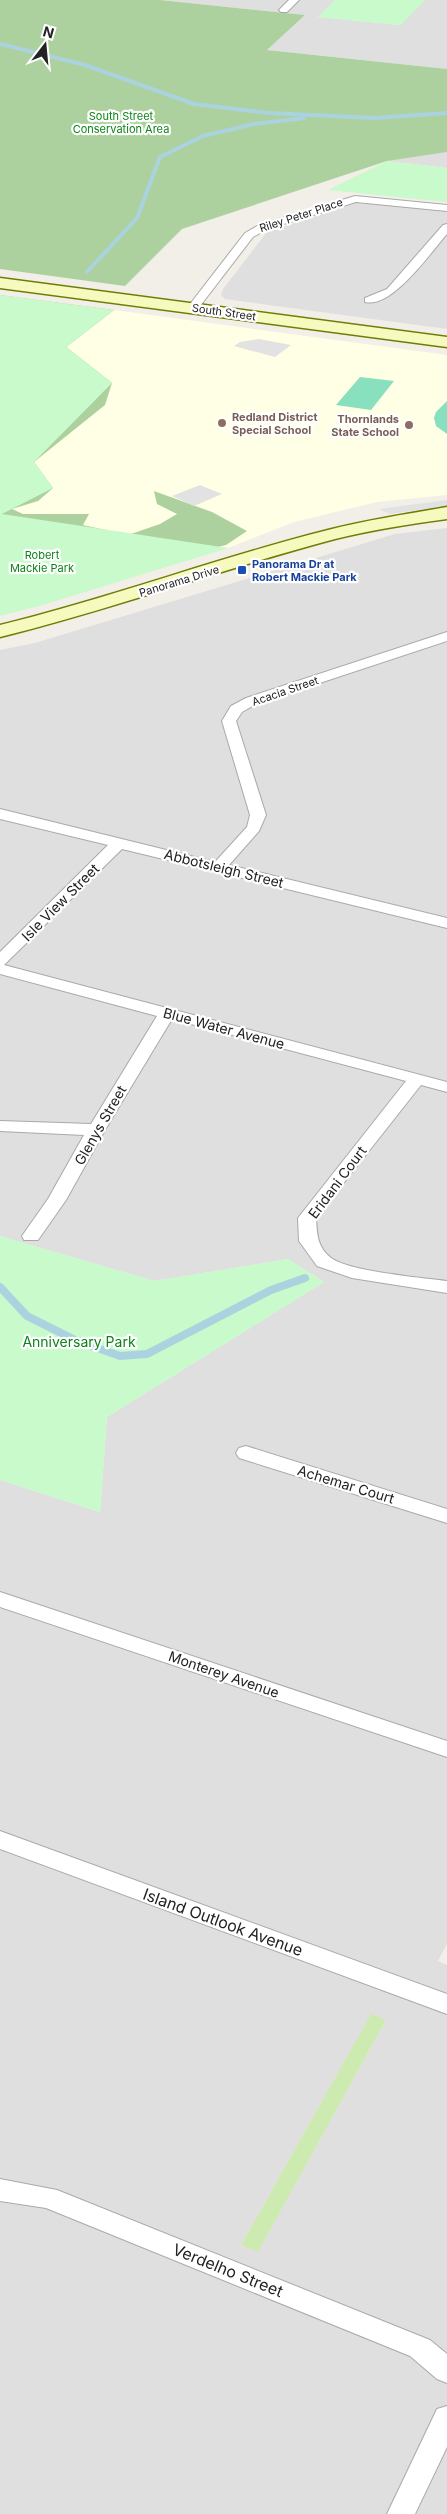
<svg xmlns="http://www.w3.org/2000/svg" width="447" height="2514" font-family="Inter,sans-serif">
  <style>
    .residential { fill: #e0dfdf; fill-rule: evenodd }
    .education { fill: #ffffe5 }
    .grass { fill: #cdebb0 }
    .forest { fill: #add19e }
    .park { fill: #c8facc }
    .pitch { fill: #88e0be }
    .parking { fill: #e2e2e2 }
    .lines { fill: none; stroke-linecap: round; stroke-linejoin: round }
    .stream-far1 { stroke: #aad3df; stroke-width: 4 }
    .stream { stroke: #aad3df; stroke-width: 8 }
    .street-casing { stroke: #a9a9a9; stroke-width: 2 }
    .secondary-casing { stroke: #707d05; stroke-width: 3 }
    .street { fill: #fff; fill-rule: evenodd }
    .secondary { fill: #f7fabf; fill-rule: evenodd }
    .education-dot { fill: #8d6e63; stroke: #fff; stroke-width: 2 }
    .transit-dot { fill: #1a4fb4; stroke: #fff; stroke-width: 2 }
    .labels { text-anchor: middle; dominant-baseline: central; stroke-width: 4.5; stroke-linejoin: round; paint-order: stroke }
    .far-park-label { font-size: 11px; fill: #0c8416; stroke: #fff }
    .far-street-label { font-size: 11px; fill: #222; stroke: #fff }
    .far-education-label { font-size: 11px; font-weight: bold; fill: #785e54; stroke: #fff; text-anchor: start }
    .far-transit-label { font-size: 11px; font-weight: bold; fill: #164399; stroke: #fff; text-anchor: start }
    .street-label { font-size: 14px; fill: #222; stroke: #fff }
    .park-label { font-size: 14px; fill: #0c8416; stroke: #fff }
    .near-street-label { font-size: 16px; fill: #222; stroke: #fff }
  </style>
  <rect width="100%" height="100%" fill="#f2efe9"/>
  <g class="residential">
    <polygon points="160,0 335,0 318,17 400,25 425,0 447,0 447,69 267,50 305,15"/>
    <polygon points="447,152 447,168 387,161 400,158"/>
    <polygon points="356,203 447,210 447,329 225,299 221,295 223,289 267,232"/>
    <path d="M447,528v1416l-9,17 9,4v549h-447v-1034l100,32 7,-95 217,-135 -36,-23 -134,22 -154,-45v-586l35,-7 360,-109zM371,2015l15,5 -128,231 -17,-6z"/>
  </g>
  <polygon class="education" points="114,310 447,355 447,495 377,502 294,522 228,548 1,514 34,462 112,383 66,347"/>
  <polygon class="grass" points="371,2014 386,2020 258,2252 241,2245"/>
  <g class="forest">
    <polygon points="0,0 160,0 305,15 267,50 447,69 447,152 387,161 182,229 125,286 0,269"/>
    <polygon points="0,295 114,310 66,347 112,383 105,405 34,462 53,488 38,501 12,509 23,514 89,514 83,525 128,535 160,524 177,514 157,504 154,491 212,512 247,531 226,545 107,574 0,537"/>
  </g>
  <g class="park">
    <polygon points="335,0 425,0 401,25 318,17"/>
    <polygon points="387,161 447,168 447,202 328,190"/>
    <polygon points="0,295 114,310 66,347 112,383 34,462 53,488 2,514 228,548 43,605 0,616"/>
    <polygon points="0,1236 154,1281 288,1259 324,1282 107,1417 100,1512 0,1480"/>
  </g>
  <g class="pitch">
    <polygon points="360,377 394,381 371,410 336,405"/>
    <polygon points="447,401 447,434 436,426 434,418 436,412"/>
  </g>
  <g class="parking">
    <polygon points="259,339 291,345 275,357 234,346 240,342"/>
    <polygon points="200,485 222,494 194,506 172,496"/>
    <polygon points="447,500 447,506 390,514 379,509"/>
  </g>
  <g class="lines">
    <g class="stream-far1">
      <polyline points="0,44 85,65 194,104 269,113 375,118 447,113"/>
      <polyline points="87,272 137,218 160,157 203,136 254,124 304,118"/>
    </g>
    <polyline class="stream" points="0,1287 27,1316 75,1340 120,1356 147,1354 271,1290 305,1278"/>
    <defs>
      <g id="street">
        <polygon points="289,0 299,0 287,12 281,12 279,10"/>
        <polygon points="355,196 447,205 447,211 356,202 267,229 253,237 197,310 193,311 187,308 245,233 259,225"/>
        <path d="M447,224v10c-16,18 -55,75 -82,68v-4l22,-9 56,-64z"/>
        <path d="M447,632v9l-191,63 -14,8 -6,9 30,94 -7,16 -30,34 218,53v10l-325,-79 -118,116 443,117v10l-26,-7 -105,133c1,16 1,28 14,39 15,14 93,21 117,24v12l-95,-15 -35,-12 -18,-25 -1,-23 108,-137 -234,-62 -67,111 -39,70 -28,40h-14l-2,-4 26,-37 36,-64 -84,-4v-10l91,3 66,-108 -157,-42v-22l108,-107 -108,-26v-10l215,53 32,-35 3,-12 -28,-94 9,-15 15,-8z"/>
        <polygon points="246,1446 447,1509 447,1523 239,1458 236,1453 239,1448"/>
        <polygon points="0,1592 447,1741 447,1757 0,1607"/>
        <polygon points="0,1831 447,1994 447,2014 0,1849"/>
        <polygon points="0,2179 57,2190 430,2340 447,2354 447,2383 437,2379 410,2356 46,2208 0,2201"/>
        <polygon points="447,2406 447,2447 415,2514 387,2514 437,2409"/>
      </g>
      <g id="secondary">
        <polygon points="0,278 447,337 447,347 0,288"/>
        <path d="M447,507v12c-38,5 -75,11 -112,20 -113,30 -222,70 -335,98v-12c111,-27 217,-67 328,-95 39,-10 79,-16 119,-23z"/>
      </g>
    </defs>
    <use href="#street" class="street-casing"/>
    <use href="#secondary" class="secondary-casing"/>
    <use href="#street" class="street"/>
    <use href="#secondary" class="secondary"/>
  </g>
  <g class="education-dot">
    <circle cx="222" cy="423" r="5"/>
    <circle cx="409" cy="425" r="5"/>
  </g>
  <rect class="transit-dot" x="237" y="565" width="10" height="10" rx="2.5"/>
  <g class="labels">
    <g class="far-park-label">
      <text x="121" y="116">South Street<tspan x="121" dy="13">Conservation Area</tspan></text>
      <text x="42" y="555">Robert<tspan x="42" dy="13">Mackie Park</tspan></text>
    </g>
    <g class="far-street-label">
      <text transform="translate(301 215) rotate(-18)">Riley Peter Place</text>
      <text transform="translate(224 312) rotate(8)">South Street</text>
      <text transform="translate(179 581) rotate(-17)">Panorama Drive</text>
      <text transform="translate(285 691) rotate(-19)">Acacia Street</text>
    </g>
    <g class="far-education-label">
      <text x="232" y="417">Redland District<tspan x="232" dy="13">Special School</tspan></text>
      <text x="399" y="419" text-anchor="end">Thornlands<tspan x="399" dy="13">State School</tspan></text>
    </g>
    <g class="far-transit-label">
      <text x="252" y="564">Panorama Dr at<tspan x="252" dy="13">Robert Mackie Park</tspan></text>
    </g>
    <g class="street-label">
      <text transform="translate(224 868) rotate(14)">Abbotsleigh Street</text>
      <text transform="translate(60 902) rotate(-45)">Isle View Street</text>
      <text transform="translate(224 1028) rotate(15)">Blue Water Avenue</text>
      <text transform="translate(100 1125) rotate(-60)">Glenys Street</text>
      <text transform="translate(337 1182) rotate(-53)">Eridani Court</text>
      <text transform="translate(346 1484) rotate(17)">Achemar Court</text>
      <text transform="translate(224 1674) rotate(19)">Monterey Avenue</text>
    </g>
    <g class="park-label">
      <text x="79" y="1341">Anniversary Park</text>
    </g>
    <g class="near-street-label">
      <text transform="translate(223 1922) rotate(20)">Island Outlook Avenue</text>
      <text transform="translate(228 2270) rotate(22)">Verdelho Street</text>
    </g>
  </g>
  <g transform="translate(45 45) rotate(16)" stroke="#ffffff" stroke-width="4" paint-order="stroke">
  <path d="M0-4L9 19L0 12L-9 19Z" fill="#222222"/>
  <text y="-8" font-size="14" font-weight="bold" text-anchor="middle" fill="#222222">N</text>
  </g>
</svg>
